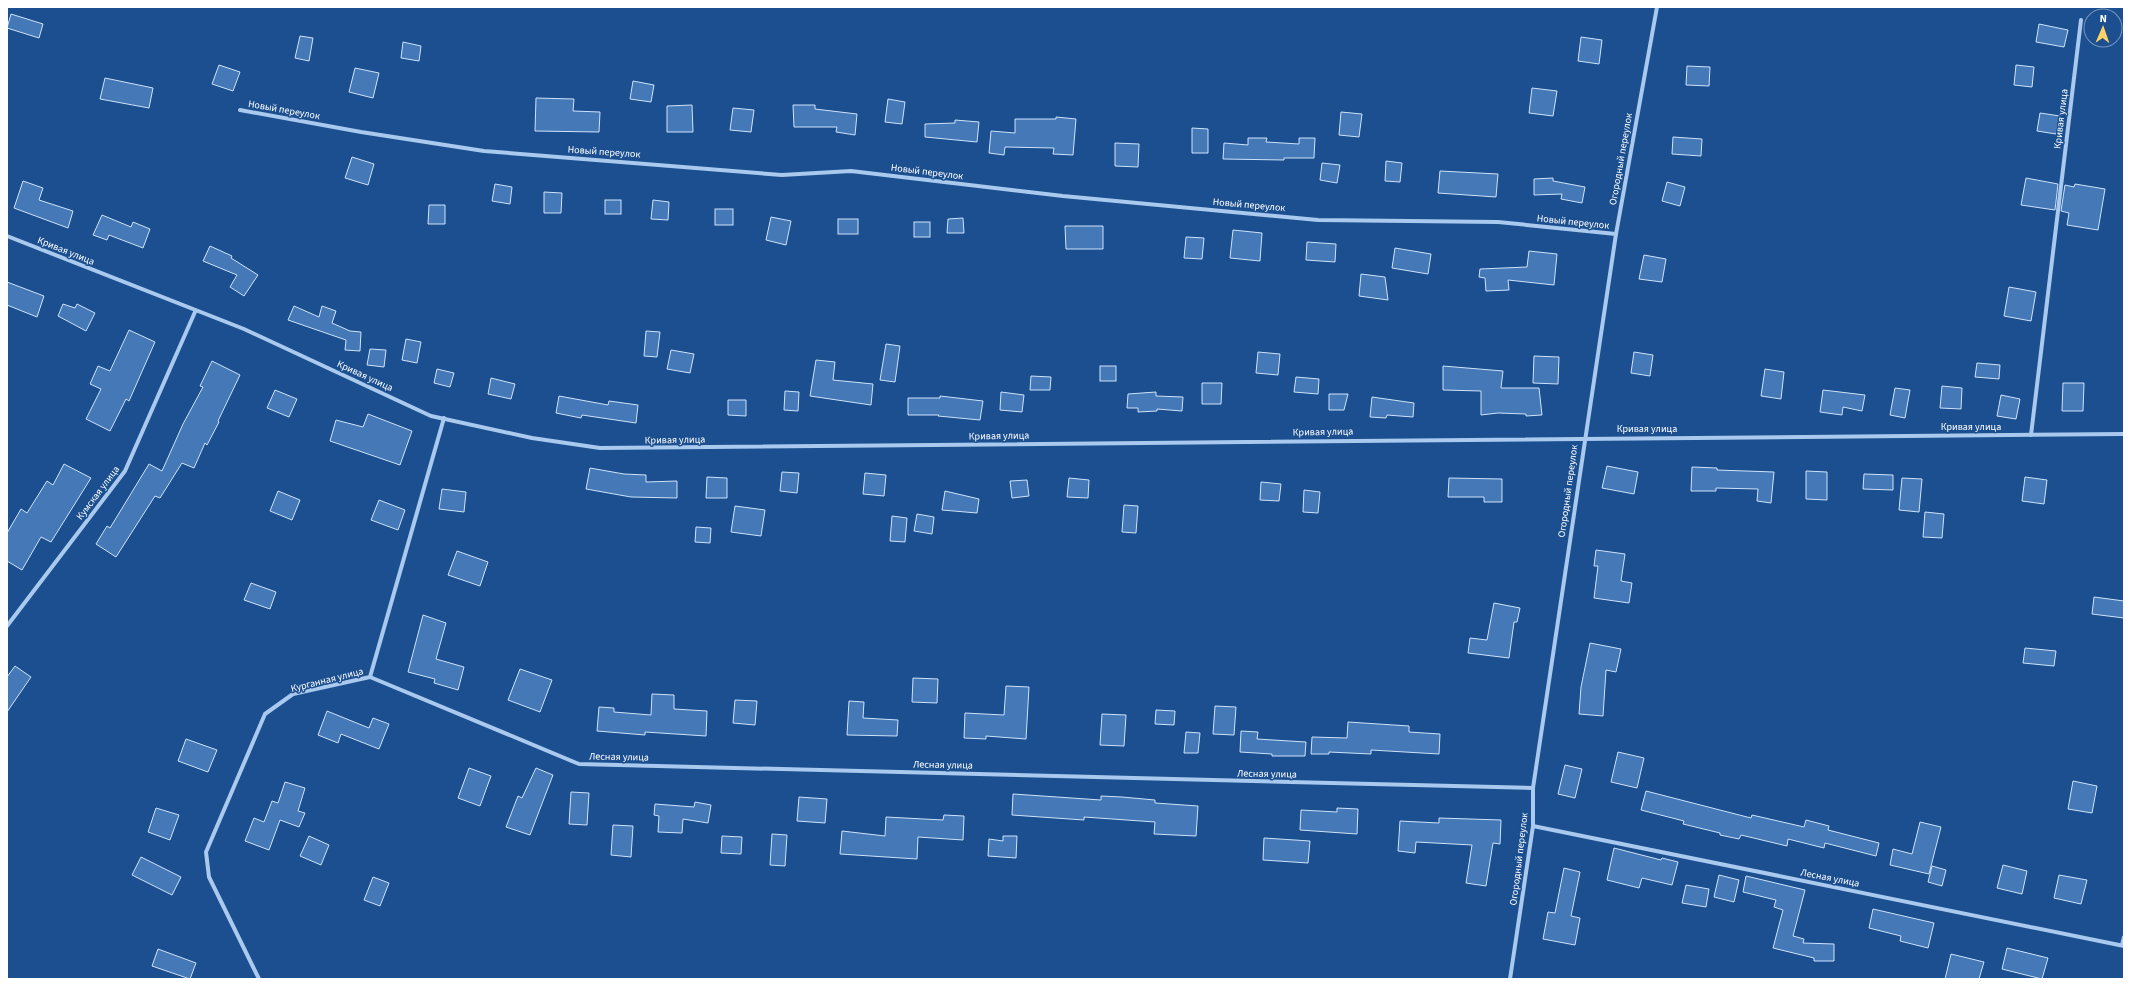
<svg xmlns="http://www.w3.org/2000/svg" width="2131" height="986" font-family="'Source Sans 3',sans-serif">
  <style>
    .building { fill: #4478b7; stroke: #cfe3fa }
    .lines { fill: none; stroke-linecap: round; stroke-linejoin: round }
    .minor { stroke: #a9c9ee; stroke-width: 4 }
    .labels { text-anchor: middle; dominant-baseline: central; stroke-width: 3; stroke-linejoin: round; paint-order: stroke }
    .street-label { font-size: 10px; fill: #fff; stroke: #1b4f8f }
  </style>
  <rect width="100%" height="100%" fill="#1b4f8f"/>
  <g class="building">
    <polygon points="11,14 43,24 39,38 7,28"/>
    <polygon points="2039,24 2068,30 2064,47 2036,42"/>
    <polygon points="300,36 313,38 309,61 295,58"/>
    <polygon points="1581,37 1602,40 1599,64 1578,61"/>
    <polygon points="403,42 421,46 419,61 401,58"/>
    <polygon points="219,65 240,72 233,91 212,84"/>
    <polygon points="2016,65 2034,67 2032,87 2014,85"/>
    <polygon points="1687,66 1710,67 1709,86 1686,85"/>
    <polygon points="355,68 379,73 373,98 349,92"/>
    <polygon points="105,78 153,88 149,108 100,99"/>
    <polygon points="633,81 654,85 651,102 630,99"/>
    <polygon points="1532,88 1557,91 1553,116 1529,113"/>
    <polygon points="536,98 574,99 573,111 600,112 599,132 535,131"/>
    <polygon points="888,99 905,102 902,124 885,122"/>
    <polygon points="692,105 693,132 667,132 667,106"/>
    <polygon points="793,105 815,105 815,109 857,114 855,135 836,132 837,127 794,127"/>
    <polygon points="733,108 754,110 751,132 730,130"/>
    <polygon points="1341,112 1362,114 1359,137 1339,135"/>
    <polygon points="2040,113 2060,116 2056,134 2037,131"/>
    <polygon points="1056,117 1076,119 1073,155 1053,154 1054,148 1005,147 1004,155 989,153 991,131 1015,133 1015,119 1056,119"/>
    <polygon points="955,120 979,122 977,142 925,137 925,124 955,123"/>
    <polygon points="1192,128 1208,129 1208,153 1192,153"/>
    <polygon points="1673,137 1702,139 1701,156 1672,154"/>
    <polygon points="1248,138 1267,138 1266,142 1299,144 1299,138 1315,138 1314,158 1284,158 1284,160 1223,159 1224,143 1248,145"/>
    <polygon points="1115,143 1139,144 1138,167 1115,166"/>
    <polygon points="352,157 374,164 368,185 345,178"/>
    <polygon points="1386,161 1402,163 1400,182 1385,181"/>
    <polygon points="1322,163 1340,165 1337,183 1320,180"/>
    <polygon points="1440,171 1498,174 1496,197 1438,193"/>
    <polygon points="1553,178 1553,181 1585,187 1582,203 1561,199 1562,194 1534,195 1534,179"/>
    <polygon points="2026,178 2058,184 2055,210 2021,205"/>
    <polygon points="23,181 43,188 39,200 73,211 68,228 14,208"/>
    <polygon points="1667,182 1685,187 1680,206 1662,201"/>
    <polygon points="495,184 512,187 510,204 492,201"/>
    <polygon points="2075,184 2105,189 2098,230 2067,225 2069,213 2061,211 2065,185 2074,187"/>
    <polygon points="544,192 562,193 561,213 544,213"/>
    <rect x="605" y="200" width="16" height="14"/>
    <polygon points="653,200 669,202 668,220 651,219"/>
    <polygon points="429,205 445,205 445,224 428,224"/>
    <rect x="715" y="209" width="18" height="16"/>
    <polygon points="102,215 131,227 133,222 150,229 143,248 109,235 107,240 93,235"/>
    <polygon points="771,217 791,221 786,245 766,240"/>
    <polygon points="963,218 964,233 947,233 948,219"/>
    <rect x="838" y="219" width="20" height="15"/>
    <rect x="914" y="222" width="16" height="15"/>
    <polygon points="1065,226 1103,226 1103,249 1066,249"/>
    <polygon points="1233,230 1262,233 1260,261 1230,258"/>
    <polygon points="1186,237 1204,238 1202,259 1184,258"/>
    <polygon points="1307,242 1336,244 1335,262 1306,260"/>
    <polygon points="210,246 232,256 231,258 258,275 244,296 230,287 237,275 203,261"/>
    <polygon points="1395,248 1431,254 1428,274 1392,268"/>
    <polygon points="1529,251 1557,254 1554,285 1508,280 1509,290 1486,291 1485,278 1479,277 1480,269 1527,267"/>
    <polygon points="1644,255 1666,259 1662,282 1639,279"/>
    <polygon points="1361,274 1385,277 1388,300 1359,296"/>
    <polygon points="7,282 44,296 37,317 7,305"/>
    <polygon points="2009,287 2036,292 2031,321 2004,316"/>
    <polygon points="63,304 75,308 77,304 95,313 86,331 58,316"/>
    <polygon points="294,306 319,317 322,306 336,311 332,323 350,331 361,332 360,351 345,350 346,340 288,320"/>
    <polygon points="129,330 155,342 129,401 126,399 110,431 86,419 101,389 90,384 98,366 110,371"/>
    <polygon points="646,331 660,332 657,357 644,356"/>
    <polygon points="406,339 421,342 417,363 402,360"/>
    <polygon points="886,344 900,346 895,382 880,380"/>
    <polygon points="370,349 386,350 384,367 367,365"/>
    <polygon points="671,350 694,354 690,373 667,369"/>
    <polygon points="1258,352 1280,354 1278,375 1256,373"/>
    <polygon points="1634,352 1653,355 1650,376 1631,373"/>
    <polygon points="1534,356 1559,357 1558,384 1533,383"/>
    <polygon points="816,360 835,362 833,380 873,384 871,405 810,396"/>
    <polygon points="212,361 240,375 218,421 219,422 207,445 205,443 194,468 182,463 160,498 155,496 116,557 96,544 107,526 110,528 149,464 162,471 183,424 203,387 200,386"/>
    <polygon points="1977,363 2000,365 1999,379 1975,377"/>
    <rect x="1100" y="366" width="16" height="15"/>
    <polygon points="1443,366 1503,371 1501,388 1539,388 1542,415 1526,416 1526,414 1498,413 1481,415 1481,391 1443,390"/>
    <polygon points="437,369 454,373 450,387 434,383"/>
    <polygon points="1765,369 1784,372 1781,399 1761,396"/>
    <polygon points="1031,376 1051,377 1050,390 1030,390"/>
    <polygon points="1296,377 1319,379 1318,394 1294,392"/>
    <polygon points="491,378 515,384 511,399 488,394"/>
    <polygon points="1202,383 1222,383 1221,404 1202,404"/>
    <polygon points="2063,383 2084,383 2083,411 2062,411"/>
    <polygon points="1942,386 1962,388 1961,409 1940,408"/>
    <polygon points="1895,388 1910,390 1905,418 1890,415"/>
    <polygon points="275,390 297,399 289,417 267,408"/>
    <polygon points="1823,390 1865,395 1862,411 1843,407 1842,415 1820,412"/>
    <polygon points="785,391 799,392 798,411 784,410"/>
    <polygon points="1001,392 1024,395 1022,412 1000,410"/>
    <polygon points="1156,392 1156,396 1183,397 1182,411 1157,409 1157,411 1138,412 1138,408 1127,408 1128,394"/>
    <polygon points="1329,394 1348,394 1344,410 1329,410"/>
    <polygon points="2001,395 2020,399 2016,419 1997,416"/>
    <polygon points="559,396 608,405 609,401 638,405 636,423 582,415 581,418 556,413"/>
    <polygon points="940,396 983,401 980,420 938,416 939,415 908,415 908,398 940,398"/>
    <polygon points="1372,397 1414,403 1413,417 1387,415 1386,418 1370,417"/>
    <polygon points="728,400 746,400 746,416 728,415"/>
    <polygon points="368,414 412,431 400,465 330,441 336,420 363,427"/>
    <polygon points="64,464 91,478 51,542 41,537 22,570 7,561 7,533 21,509 27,513 47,481 53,485"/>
    <polygon points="1607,466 1638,472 1634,494 1602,488"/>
    <polygon points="1692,467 1717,468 1717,470 1774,472 1771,503 1757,501 1758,489 1716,488 1716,491 1691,491"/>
    <polygon points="590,468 624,474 646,475 646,482 677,481 677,498 631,497 586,489"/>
    <polygon points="1806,471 1827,472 1827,500 1806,499"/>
    <polygon points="782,472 799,473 797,493 780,491"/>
    <polygon points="865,473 886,475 884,496 863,494"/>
    <polygon points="1864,474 1893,475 1893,490 1863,489"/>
    <polygon points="707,477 727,478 727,498 706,498"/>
    <polygon points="2025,477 2047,480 2044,504 2022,501"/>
    <polygon points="1069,478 1089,480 1088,498 1067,497"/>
    <polygon points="1449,478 1502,479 1502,502 1484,502 1484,497 1448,497"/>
    <polygon points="1902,478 1922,479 1919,512 1899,510"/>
    <polygon points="1027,480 1029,496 1012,498 1010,481"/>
    <polygon points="1261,482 1281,484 1279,501 1260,500"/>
    <polygon points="442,489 466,492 464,512 439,509"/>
    <polygon points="1304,490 1320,492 1318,513 1303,512"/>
    <polygon points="278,491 300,500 292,520 270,511"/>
    <polygon points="945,491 979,499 977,513 942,510"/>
    <polygon points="379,500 405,510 398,530 371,520"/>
    <polygon points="1124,505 1138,506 1136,533 1122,532"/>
    <polygon points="735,506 765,510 761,536 731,532"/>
    <polygon points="1925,512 1944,514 1942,538 1923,537"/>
    <polygon points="917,514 934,517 932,534 914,531"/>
    <polygon points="892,516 907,518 905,542 890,541"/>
    <polygon points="696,527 711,528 710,543 695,542"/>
    <polygon points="1596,550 1625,554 1621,581 1632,583 1629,603 1594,598 1598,566 1594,566"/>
    <polygon points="457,551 488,562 480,586 448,575"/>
    <polygon points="251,583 276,592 270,609 244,600"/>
    <polygon points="2094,597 2124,601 2124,618 2092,614"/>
    <polygon points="1494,603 1520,608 1517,622 1514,622 1509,658 1468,653 1470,638 1487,640"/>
    <polygon points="423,615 446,623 436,659 464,667 458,690 434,683 435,679 408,672"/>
    <polygon points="1590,643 1621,649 1616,672 1606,670 1603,716 1579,714 1581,687"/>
    <polygon points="2025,648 2056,651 2054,666 2023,663"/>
    <polygon points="15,666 31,677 7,712 7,677"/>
    <polygon points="520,669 552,680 540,712 508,700"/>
    <polygon points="913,678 938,679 937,703 912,702"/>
    <polygon points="1006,686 1029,687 1026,739 986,736 986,739 964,738 965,713 1004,715"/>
    <polygon points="652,694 674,695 674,709 707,711 706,736 645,732 645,735 597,731 599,707 614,708 614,712 651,715"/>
    <polygon points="735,700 757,701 755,725 733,723"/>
    <polygon points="849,701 864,702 863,718 898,720 897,736 847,735"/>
    <polygon points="1215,706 1236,707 1234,735 1213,734"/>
    <polygon points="1156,710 1175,711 1174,725 1155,724"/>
    <polygon points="327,711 369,728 373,718 389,724 379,749 341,734 338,743 318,735"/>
    <polygon points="1102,714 1126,715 1124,746 1100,745"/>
    <polygon points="1348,722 1409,726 1409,732 1440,734 1439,754 1371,750 1371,754 1329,752 1329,754 1311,754 1312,737 1347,738"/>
    <polygon points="1241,731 1258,732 1257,739 1306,742 1305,756 1272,756 1272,754 1240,752"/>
    <polygon points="1186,732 1200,733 1198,753 1184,753"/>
    <polygon points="186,739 217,750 208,772 178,761"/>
    <polygon points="1618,752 1644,758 1637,788 1611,782"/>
    <polygon points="1565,765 1582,769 1575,798 1558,794"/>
    <polygon points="469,768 491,776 480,806 458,798"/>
    <polygon points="536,768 553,775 530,835 506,827 518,796 522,798"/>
    <polygon points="2073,781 2097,786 2092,813 2068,809"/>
    <polygon points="285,782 305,788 298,811 305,813 299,827 280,820 269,850 245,841 254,818 264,822 272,801 278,803"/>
    <polygon points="1646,791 1751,818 1752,815 1804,827 1806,820 1829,826 1828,830 1879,843 1876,856 1825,843 1824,848 1788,839 1787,846 1741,835 1739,839 1720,835 1720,833 1683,824 1684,821 1641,810"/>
    <polygon points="571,792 589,793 587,825 569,824"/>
    <polygon points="1013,794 1101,800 1101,796 1122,797 1155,800 1155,803 1198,806 1196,836 1154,834 1155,822 1084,817 1084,820 1012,815"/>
    <polygon points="799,797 827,799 825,823 797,821"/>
    <polygon points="695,802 711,805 708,823 683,819 682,833 658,832 659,816 654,815 655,804 694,807"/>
    <polygon points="156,808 179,815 170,840 148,832"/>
    <polygon points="1337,808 1358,809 1357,834 1300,830 1301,810 1337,812"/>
    <polygon points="944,815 964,816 963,840 918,837 917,859 840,854 842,831 885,836 886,817 943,820"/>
    <polygon points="1439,818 1501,820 1500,844 1493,843 1486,886 1466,883 1472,845 1416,842 1415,853 1398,851 1400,821 1439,823"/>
    <polygon points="1920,822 1941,827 1929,874 1890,865 1893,849 1912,854"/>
    <polygon points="613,825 633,826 631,857 611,855"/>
    <polygon points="772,834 787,835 785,866 770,865"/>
    <polygon points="309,836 329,845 321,865 300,856"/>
    <polygon points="722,836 742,837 741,854 721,853"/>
    <polygon points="1003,836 1017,836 1016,858 988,856 989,839 1003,841"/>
    <polygon points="1264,838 1310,841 1308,863 1263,860"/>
    <polygon points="1614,848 1661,860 1662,858 1678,862 1672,885 1642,878 1639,888 1607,880"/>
    <polygon points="141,857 181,877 172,895 132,875"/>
    <polygon points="2003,865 2027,871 2022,894 1997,888"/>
    <polygon points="1932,866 1946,870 1942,886 1928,882"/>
    <polygon points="1564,868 1580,872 1571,916 1580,918 1575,945 1543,939 1548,912 1555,913"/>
    <polygon points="1719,875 1739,880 1734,902 1714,897"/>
    <polygon points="2059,875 2087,880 2081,904 2054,898"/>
    <polygon points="1746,876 1805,890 1793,936 1804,939 1803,943 1834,944 1834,961 1814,961 1814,958 1773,948 1783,910 1774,907 1776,900 1743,892"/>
    <polygon points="373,877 389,883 380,906 364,900"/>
    <polygon points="1686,885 1709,889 1706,907 1682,903"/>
    <polygon points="1873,909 1934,923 1928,948 1900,941 1901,936 1869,928"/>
    <polygon points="2007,948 2048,958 2042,979 2002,969"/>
    <polygon points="158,949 196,963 190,979 152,966"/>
    <polygon points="1951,954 1984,962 1979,979 1945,979"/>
  </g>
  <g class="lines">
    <g class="minor">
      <polyline points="240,110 361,132 484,151 782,175 851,171 1063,196 1318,220 1498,222 1616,234"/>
      <polyline points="7,236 244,329 431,416 532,438 600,448 2124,434"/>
      <polyline points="2031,435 2081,20"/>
      <polyline points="7,626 125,471 195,312"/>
      <polyline points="370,677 579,764 1533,788"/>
      <polyline points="1533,826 2124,946"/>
      <polyline points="2122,945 2124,937"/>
      <polyline points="259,979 209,877 206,852 265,714 293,694 370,677 444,418"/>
      <polyline points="1510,979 1533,826 1533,788 1616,234 1657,7"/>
    </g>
  </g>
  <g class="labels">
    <g class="street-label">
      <text transform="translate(284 110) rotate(10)">Новый переулок</text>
      <text transform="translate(2061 119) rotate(-83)">Кривая улица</text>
      <text transform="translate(604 152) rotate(4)">Новый переулок</text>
      <text transform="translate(1621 159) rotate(-80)">Огородный переулок</text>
      <text transform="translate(927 172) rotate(7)">Новый переулок</text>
      <text transform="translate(1249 205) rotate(5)">Новый переулок</text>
      <text transform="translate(1573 222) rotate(6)">Новый переулок</text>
      <text transform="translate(66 251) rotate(22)">Кривая улица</text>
      <text transform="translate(365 376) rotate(25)">Кривая улица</text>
      <text x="1971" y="427">Кривая улица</text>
      <text x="1647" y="429">Кривая улица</text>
      <text transform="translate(1323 432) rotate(-1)">Кривая улица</text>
      <text transform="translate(999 436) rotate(-1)">Кривая улица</text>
      <text transform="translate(675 440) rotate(-1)">Кривая улица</text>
      <text transform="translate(1568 491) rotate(-82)">Огородный переулок</text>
      <text transform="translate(98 493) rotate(-53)">Кумская улица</text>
      <text transform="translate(327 680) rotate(-14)">Курганная улица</text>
      <text transform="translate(619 757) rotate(1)">Лесная улица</text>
      <text transform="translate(943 765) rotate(1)">Лесная улица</text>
      <text transform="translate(1267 774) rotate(1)">Лесная улица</text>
      <text transform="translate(1519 859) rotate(-83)">Огородный переулок</text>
      <text transform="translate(1830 878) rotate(11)">Лесная улица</text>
    </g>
  </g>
  <rect width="2131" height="986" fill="none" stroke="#ffffff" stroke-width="16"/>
  <g transform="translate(2103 28) rotate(2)"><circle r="19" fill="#1b4f8f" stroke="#7695bc"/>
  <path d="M0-3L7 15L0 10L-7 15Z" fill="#ffd166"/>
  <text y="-6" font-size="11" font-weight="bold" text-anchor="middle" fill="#ffffff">N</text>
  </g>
</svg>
